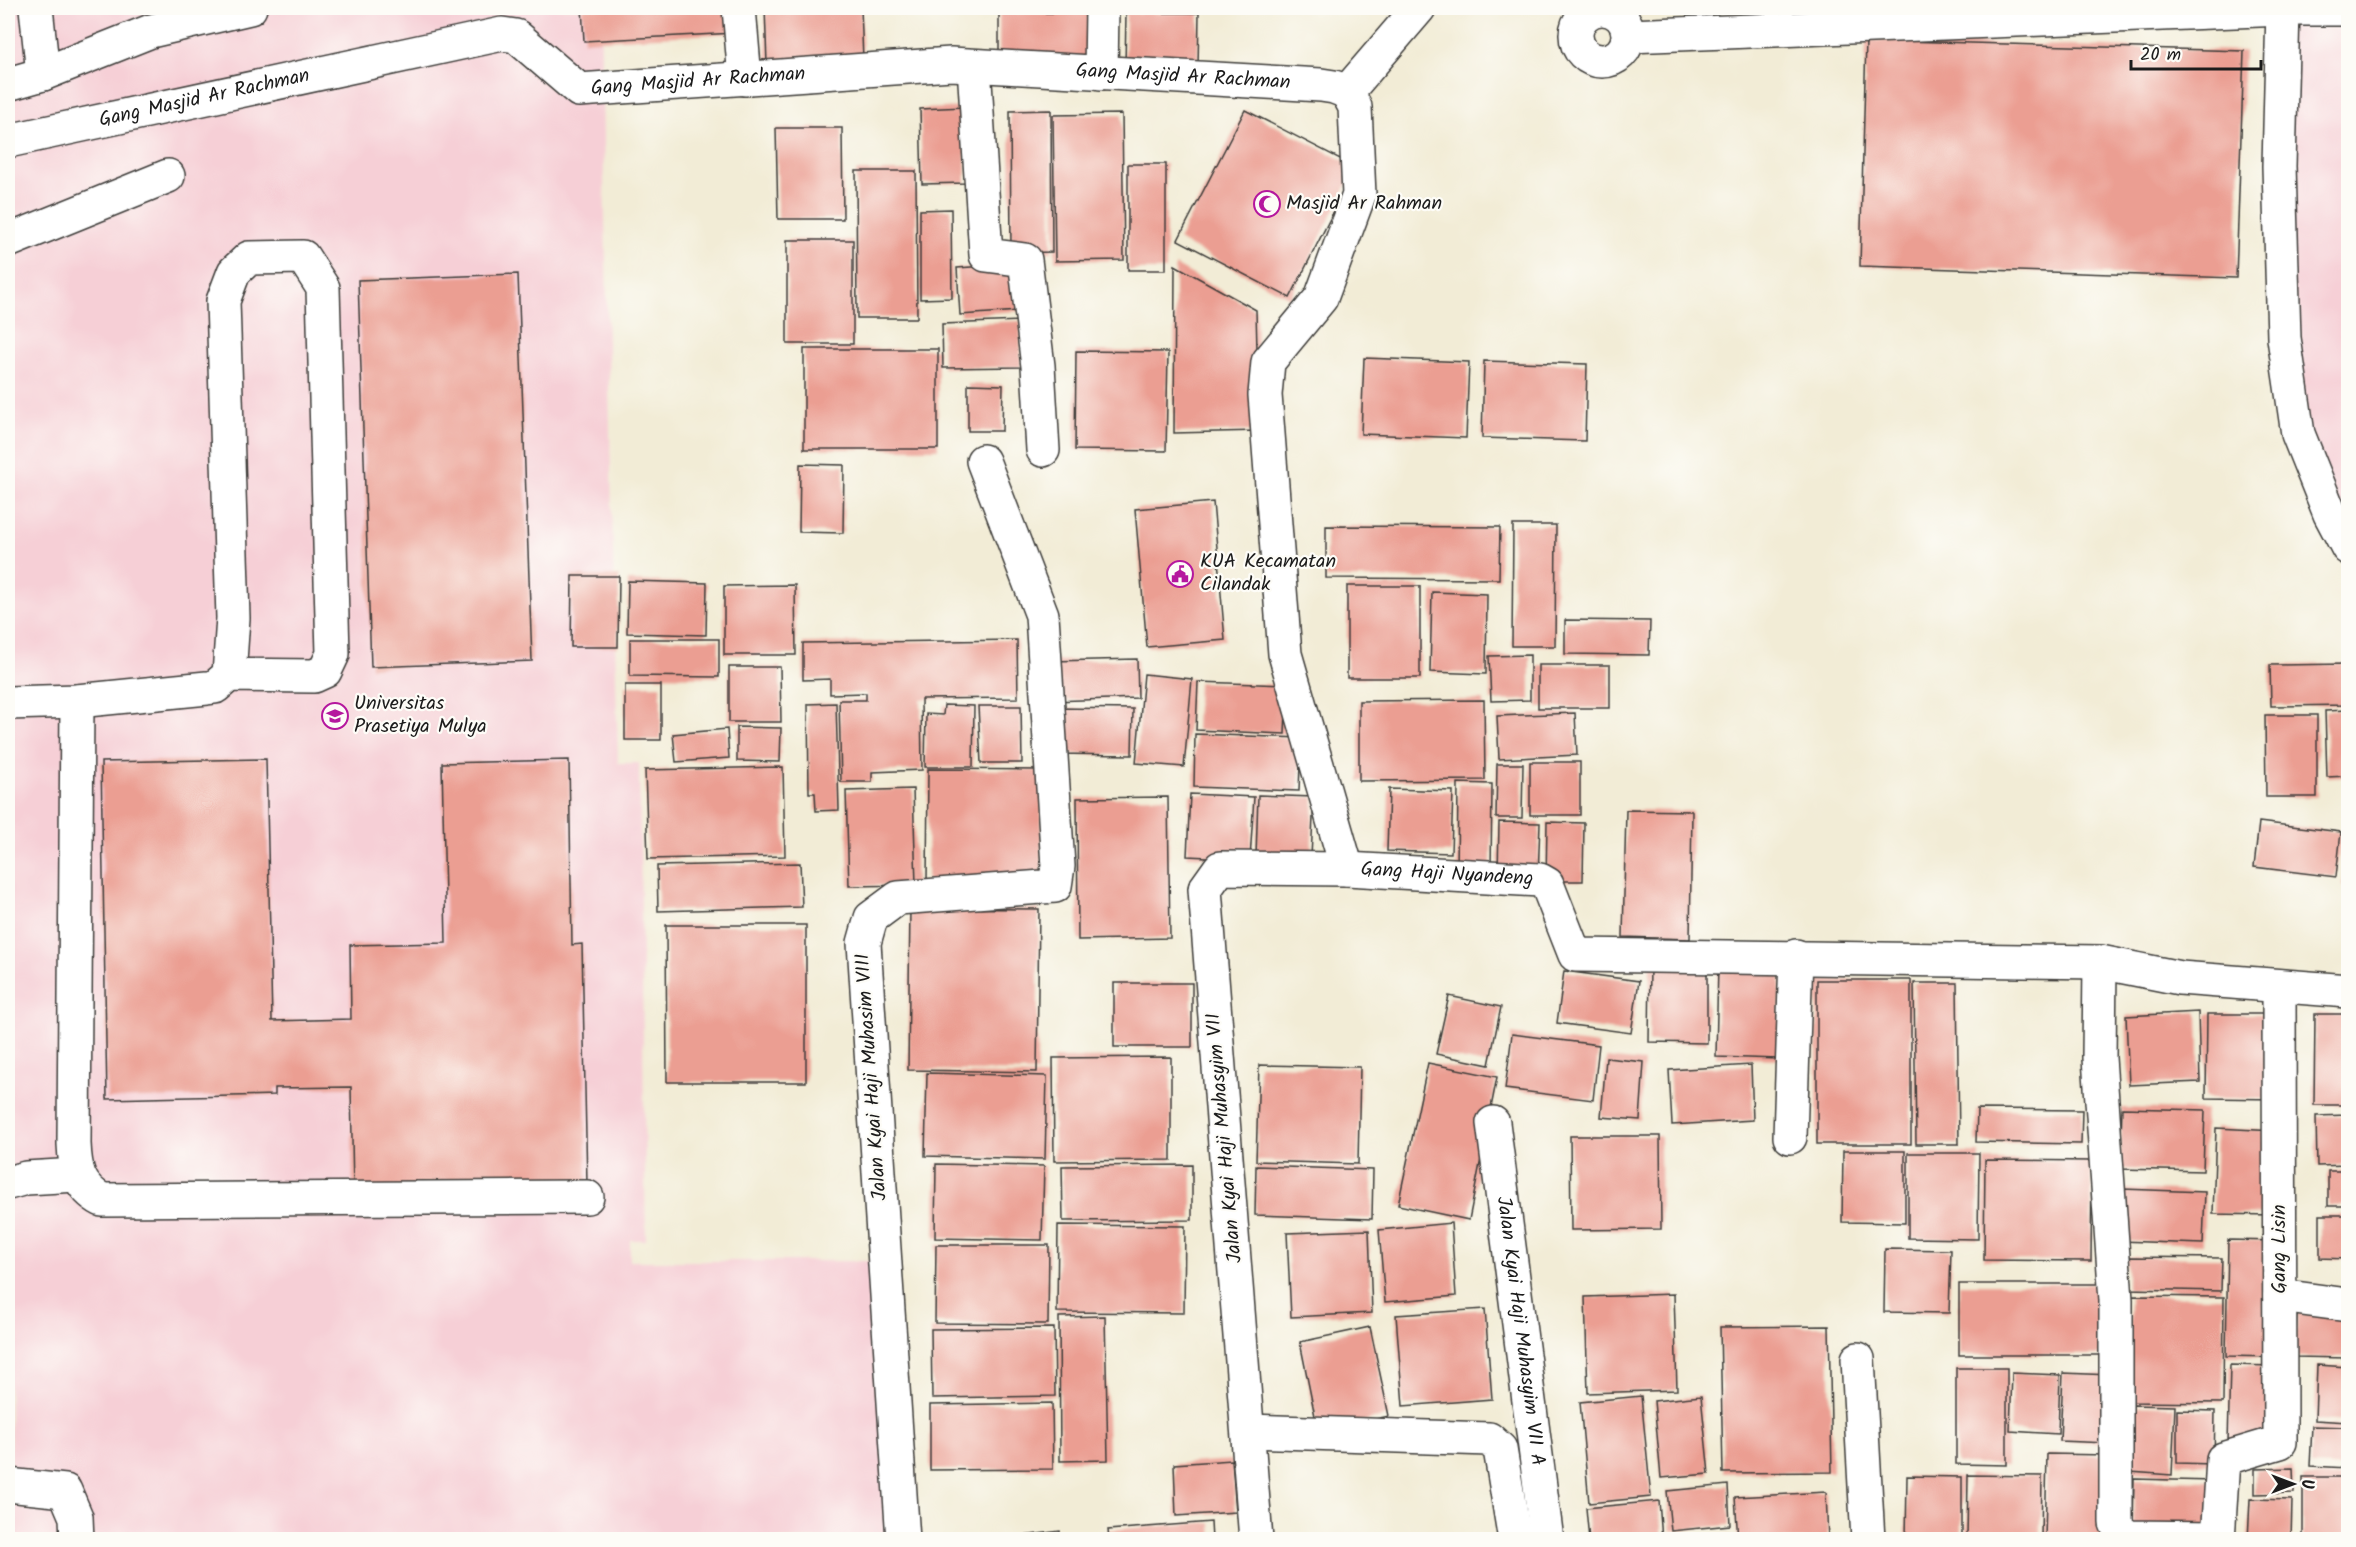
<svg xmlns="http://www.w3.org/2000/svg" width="2356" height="1547" font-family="Kalam,sans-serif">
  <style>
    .built { fill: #f6cfd6 }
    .building { fill: #eb9e92 }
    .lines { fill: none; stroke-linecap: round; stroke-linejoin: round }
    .minor-casing { stroke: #3c3b38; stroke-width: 36 }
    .minor { stroke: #fff; stroke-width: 33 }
    .labels { text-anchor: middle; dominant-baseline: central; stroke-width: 4.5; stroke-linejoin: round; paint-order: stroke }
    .street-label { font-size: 20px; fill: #1c1c1c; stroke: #fdfcf7 }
    .poi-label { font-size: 20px; fill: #1c1c1c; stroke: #fdfcf7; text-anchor: start }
  </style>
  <rect width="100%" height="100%" fill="#fdfcf7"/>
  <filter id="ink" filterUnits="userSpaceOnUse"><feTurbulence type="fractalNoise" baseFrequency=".0167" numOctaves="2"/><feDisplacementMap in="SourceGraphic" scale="12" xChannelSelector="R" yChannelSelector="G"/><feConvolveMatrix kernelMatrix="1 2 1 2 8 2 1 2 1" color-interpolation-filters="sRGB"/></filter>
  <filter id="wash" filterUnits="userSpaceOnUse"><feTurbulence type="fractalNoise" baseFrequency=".008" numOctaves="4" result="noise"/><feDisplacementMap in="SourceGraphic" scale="24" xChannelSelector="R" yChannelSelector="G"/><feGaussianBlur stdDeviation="1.35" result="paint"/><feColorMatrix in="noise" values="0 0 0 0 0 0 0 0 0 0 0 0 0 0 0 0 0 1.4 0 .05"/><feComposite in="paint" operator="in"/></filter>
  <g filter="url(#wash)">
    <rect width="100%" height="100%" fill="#f2ecd6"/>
    <g class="built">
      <polygon points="8,8 600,8 618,763 639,763 646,1240 630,1240 630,1261 879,1261 897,1539 13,1539 8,1336"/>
      <polygon points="2348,8 2348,541 2322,500 2278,265 2283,9"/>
    </g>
    <g id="blocks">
      <g class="building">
        <polygon points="582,8 734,8 735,33 584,41"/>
        <polygon points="765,8 861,8 863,60 767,64"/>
        <polygon points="999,13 1092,13 1093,63 999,64"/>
        <polygon points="1126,13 1199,13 1198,68 1125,67"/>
        <polygon points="1866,40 2244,51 2236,278 1860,266"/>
        <polygon points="965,107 966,183 922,184 920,109"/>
        <polygon points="1051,110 1052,252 1011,253 1010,111"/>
        <polygon points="1245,110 1356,167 1290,298 1178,240"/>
        <polygon points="1122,114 1124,260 1055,261 1053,115"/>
        <polygon points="776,128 842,128 843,219 778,219"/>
        <rect x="1128" y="164" width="38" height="106"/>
        <polygon points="856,171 916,171 917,318 857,318"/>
        <polygon points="951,209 952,298 920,299 920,210"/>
        <rect x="787" y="240" width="66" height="104"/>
        <polygon points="1016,264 1019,311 960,315 957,268"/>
        <polygon points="1175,265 1256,310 1259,431 1174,433"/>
        <polygon points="518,274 532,661 371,667 358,280"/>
        <polygon points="1021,321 1021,367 943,368 942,324"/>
        <rect x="804" y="349" width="134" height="100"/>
        <polygon points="1076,351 1168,352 1166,451 1075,450"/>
        <polygon points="1364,358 1469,362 1466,438 1361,434"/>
        <polygon points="1484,361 1587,364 1585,441 1482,438"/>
        <polygon points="968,384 1003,385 1002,431 968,431"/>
        <polygon points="800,464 844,465 843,533 799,532"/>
        <polygon points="1213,502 1225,640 1147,647 1135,509"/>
        <polygon points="1513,525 1556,525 1555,646 1512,646"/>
        <polygon points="1326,526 1500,527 1499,579 1326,578"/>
        <polygon points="572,576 619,576 618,647 571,647"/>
        <polygon points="628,581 707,583 706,635 627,633"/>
        <polygon points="795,585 796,655 724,655 724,586"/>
        <rect x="1347" y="586" width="73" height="92"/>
        <polygon points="1432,592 1487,594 1486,674 1430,672"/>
        <polygon points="1565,620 1650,621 1649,655 1565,654"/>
        <polygon points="630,639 719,639 719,677 630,676"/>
        <polygon points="1017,640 1018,698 921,699 922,770 872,772 872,782 841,782 839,700 866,700 866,693 830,694 830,679 803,680 803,643"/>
        <polygon points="1530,655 1530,700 1491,701 1489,656"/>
        <polygon points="1137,659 1138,698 1053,701 1052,661"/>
        <polygon points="2348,664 2348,705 2271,706 2270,665"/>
        <rect x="1538" y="665" width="72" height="43"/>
        <polygon points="729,667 780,667 781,722 729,722"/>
        <polygon points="1144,674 1192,679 1184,767 1136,763"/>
        <polygon points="1198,682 1287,685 1285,734 1196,730"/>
        <rect x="625" y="685" width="36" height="55"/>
        <polygon points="1484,700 1485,780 1359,781 1359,701"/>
        <polygon points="836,703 839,810 816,811 815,793 809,793 808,704"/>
        <polygon points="944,705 974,706 973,767 925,767 926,714 943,715"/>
        <polygon points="978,706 1021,706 1022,763 981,763"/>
        <polygon points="1055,708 1133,709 1132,755 1054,754"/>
        <polygon points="2348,710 2348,776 2327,777 2325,711"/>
        <polygon points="1575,713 1577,755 1499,759 1497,716"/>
        <polygon points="2265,715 2317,715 2317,797 2266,797"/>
        <polygon points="737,727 781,728 780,762 737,761"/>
        <polygon points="727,729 729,758 676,762 673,734"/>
        <polygon points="1195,734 1301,738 1299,791 1194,787"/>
        <polygon points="266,759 272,1021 351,1019 350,945 446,943 442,763 569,760 572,945 582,944 587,1184 353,1189 351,1087 275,1088 275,1095 107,1099 101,762"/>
        <rect x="1530" y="762" width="50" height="53"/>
        <polygon points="1497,764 1523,764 1522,818 1496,818"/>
        <polygon points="783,767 785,856 648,859 645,770"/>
        <polygon points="928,769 1042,770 1042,883 927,882"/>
        <polygon points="1458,783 1492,784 1491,874 1457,874"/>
        <polygon points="913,789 916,885 849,886 846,791"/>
        <polygon points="1389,789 1453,791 1451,853 1387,851"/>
        <polygon points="1190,794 1254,797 1250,859 1187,856"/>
        <polygon points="1258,795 1314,797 1311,857 1256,856"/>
        <polygon points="1168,797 1170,938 1078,940 1077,798"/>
        <polygon points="1626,810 1692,811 1690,939 1623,937"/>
        <polygon points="1499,822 1540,823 1538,877 1498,876"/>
        <polygon points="1547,822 1584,823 1583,881 1546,881"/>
        <polygon points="2259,822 2341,832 2336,877 2254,867"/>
        <polygon points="2346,841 2348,841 2348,886 2342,885"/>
        <polygon points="800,863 802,907 658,911 657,866"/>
        <polygon points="910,908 1039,909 1037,1072 908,1070"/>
        <polygon points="666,925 806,925 806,1082 667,1082"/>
        <polygon points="1650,965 1707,965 1707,1043 1649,1042"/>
        <polygon points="1718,965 1781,966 1779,1059 1716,1057"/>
        <polygon points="1564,971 1639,981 1631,1033 1557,1023"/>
        <rect x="1817" y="980" width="94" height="164"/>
        <rect x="1114" y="983" width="78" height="64"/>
        <polygon points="1914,983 1957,983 1959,1144 1916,1144"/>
        <polygon points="1449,996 1501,1007 1489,1065 1436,1054"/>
        <polygon points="2198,1012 2200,1082 2129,1085 2126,1016"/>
        <polygon points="2207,1014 2276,1014 2275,1099 2206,1098"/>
        <polygon points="2315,1014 2348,1014 2348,1105 2314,1105"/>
        <polygon points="1512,1034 1599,1045 1593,1100 1505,1089"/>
        <polygon points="1171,1057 1171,1160 1054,1161 1053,1058"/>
        <polygon points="1606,1058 1644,1062 1640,1120 1601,1117"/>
        <polygon points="1428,1063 1497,1077 1469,1220 1398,1205"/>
        <polygon points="1259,1065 1360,1067 1358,1164 1256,1161"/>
        <polygon points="1751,1065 1753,1120 1672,1125 1669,1070"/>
        <polygon points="927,1073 1047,1076 1045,1159 925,1156"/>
        <polygon points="2122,1108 2205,1110 2203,1171 2120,1169"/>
        <polygon points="1977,1109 2082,1110 2081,1144 1976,1142"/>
        <polygon points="2348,1115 2348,1165 2317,1166 2316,1116"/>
        <polygon points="2216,1128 2276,1131 2273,1215 2213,1214"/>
        <polygon points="1570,1136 1660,1136 1661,1229 1571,1230"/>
        <polygon points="1843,1151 1905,1151 1905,1223 1842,1222"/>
        <polygon points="1908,1153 1979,1153 1978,1239 1908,1238"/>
        <polygon points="1985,1160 2092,1161 2091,1261 1984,1260"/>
        <polygon points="936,1164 1044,1166 1042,1240 935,1238"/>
        <polygon points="1192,1165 1192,1220 1063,1221 1062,1166"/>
        <polygon points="1256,1166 1373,1170 1372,1219 1255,1215"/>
        <rect x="2328" y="1171" width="20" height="35"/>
        <polygon points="2122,1189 2205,1192 2203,1244 2120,1241"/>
        <polygon points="2320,1215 2348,1215 2348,1259 2320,1258"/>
        <polygon points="1451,1223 1456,1296 1385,1302 1379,1230"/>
        <polygon points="1058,1225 1185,1226 1184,1313 1057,1312"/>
        <polygon points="1369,1230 1372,1313 1291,1317 1287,1233"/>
        <polygon points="2228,1240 2276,1241 2274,1357 2226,1356"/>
        <polygon points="936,1245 1049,1245 1048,1324 935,1323"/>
        <polygon points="1885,1249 1951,1250 1949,1313 1884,1312"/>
        <polygon points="2127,1257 2222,1258 2221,1291 2127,1289"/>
        <rect x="1959" y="1284" width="148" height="71"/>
        <polygon points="1674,1294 1677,1390 1588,1393 1585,1297"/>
        <polygon points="2130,1296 2224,1297 2223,1403 2129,1402"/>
        <polygon points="1485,1309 1492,1399 1403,1406 1396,1315"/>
        <polygon points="2297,1313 2348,1314 2348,1358 2295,1357"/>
        <polygon points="1105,1316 1108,1460 1060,1461 1059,1317"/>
        <polygon points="1829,1326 1832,1472 1723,1473 1720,1327"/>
        <polygon points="1370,1327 1389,1416 1318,1431 1300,1342"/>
        <polygon points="1054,1328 1055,1396 932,1398 931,1329"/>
        <polygon points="2230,1365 2275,1366 2273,1444 2228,1443"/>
        <polygon points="2317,1365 2348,1367 2348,1422 2315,1420"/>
        <polygon points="1956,1368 2007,1368 2007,1465 1956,1464"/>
        <polygon points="2012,1373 2060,1375 2058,1434 2010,1431"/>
        <polygon points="2063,1373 2111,1375 2108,1443 2060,1441"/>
        <polygon points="1641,1396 1651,1497 1589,1503 1580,1402"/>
        <polygon points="1701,1396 1709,1474 1661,1478 1654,1401"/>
        <polygon points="1052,1403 1053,1469 930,1470 930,1405"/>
        <polygon points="2133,1405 2175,1406 2172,1475 2130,1472"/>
        <polygon points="2177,1410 2215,1411 2214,1464 2177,1463"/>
        <polygon points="2312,1426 2348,1427 2348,1468 2310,1466"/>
        <polygon points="2047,1454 2109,1455 2107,1540 2045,1540"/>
        <polygon points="1232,1460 1236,1512 1176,1516 1174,1464"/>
        <polygon points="2293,1468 2294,1493 2255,1494 2255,1469"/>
        <polygon points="1968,1475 2042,1476 2041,1540 1967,1540"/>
        <polygon points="1907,1476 1962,1477 1962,1540 1906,1540"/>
        <rect x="2303" y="1477" width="45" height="63"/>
        <polygon points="2134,1479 2213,1481 2211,1533 2133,1531"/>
        <polygon points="1728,1485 1730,1525 1671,1531 1667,1491"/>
        <polygon points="1826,1492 1828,1540 1738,1540 1735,1497"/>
        <polygon points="2250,1499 2292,1500 2291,1540 2248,1540"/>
        <polygon points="1659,1501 1662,1539 1589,1540 1586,1508"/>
        <polygon points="1211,1522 1212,1540 1109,1540 1108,1530"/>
        <polygon points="1060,1531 1061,1540 1007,1540 1007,1538"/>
        <polygon points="1730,1535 1730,1540 1683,1540 1683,1538"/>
      </g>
    </g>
  </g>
  <g filter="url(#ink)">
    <use href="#blocks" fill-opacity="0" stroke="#3c3b38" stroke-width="1.5"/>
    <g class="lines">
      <defs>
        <g id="minor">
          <polyline points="36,8 43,74"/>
          <polyline points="739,8 745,79"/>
          <polyline points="2283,9 2279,166 2284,338 2298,434 2330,514 2348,548"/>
          <circle cx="1602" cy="35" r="26"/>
          <polyline points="1629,36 2283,9 2348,9"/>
          <polyline points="974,66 986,255 1025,260 1038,366 1043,450"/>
          <polyline points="1101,73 1102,8"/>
          <polyline points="8,84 43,74 151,31 250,8"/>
          <polyline points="1347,92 1355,107 1359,195 1321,298 1268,362 1265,395 1285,654 1347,869"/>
          <polyline points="1347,92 1419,8"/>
          <path id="s1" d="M8,141l494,-107 14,2 63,54 372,-26 370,21 13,2 13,5"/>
          <polyline points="8,241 168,176"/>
          <path d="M77,701l-3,443c1,24 4,43 28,56l485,-3"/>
          <polyline points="8,703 77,701 207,688 215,687 229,675 233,618 223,301 234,272 249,258 303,257 323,288 333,654 325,671 314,676 229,675"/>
          <polyline points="2100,962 2099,1058 2116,1300 2116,1523 2120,1531 2129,1537 2218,1538"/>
          <path id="s2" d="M1493,1123l54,417"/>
          <polyline points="1790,1137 1796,956"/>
          <polyline points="8,1183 26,1178 77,1175"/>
          <polyline points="2280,1296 2348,1305"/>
          <polyline points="1858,1359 1868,1540"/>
          <polyline points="1249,1431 1489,1439 1500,1449 1515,1540"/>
          <polyline points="8,1485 65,1491 76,1517 77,1540"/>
          <polyline points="903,1540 864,943 871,918 898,898 1055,886 1058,866 1042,615 983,461"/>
          <path id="s3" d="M1256,1540l-51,-651 15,-21 127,1 193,11 7,4 28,71 525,7 80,16 168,13"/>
          <polyline points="2218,1540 2223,1459 2280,1442 2279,986"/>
        </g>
      </defs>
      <use href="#minor" class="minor-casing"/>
      <use href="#minor" class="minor"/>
    </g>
  </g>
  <defs>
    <symbol id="mosque-ring" viewBox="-11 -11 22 22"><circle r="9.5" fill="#fdfcf7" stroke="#b5179e" stroke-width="1.5"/><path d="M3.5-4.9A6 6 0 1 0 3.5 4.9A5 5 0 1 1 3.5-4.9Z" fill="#b5179e"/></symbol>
    <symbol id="civic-ring" viewBox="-11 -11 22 22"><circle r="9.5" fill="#fdfcf7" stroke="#b5179e" stroke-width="1.5"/><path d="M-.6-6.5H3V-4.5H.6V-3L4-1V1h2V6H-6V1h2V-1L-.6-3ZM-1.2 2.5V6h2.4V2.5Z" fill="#b5179e"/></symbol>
    <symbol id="university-ring" viewBox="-11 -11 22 22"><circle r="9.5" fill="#fdfcf7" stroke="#b5179e" stroke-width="1.5"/><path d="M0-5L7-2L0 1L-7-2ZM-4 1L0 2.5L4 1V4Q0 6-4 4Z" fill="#b5179e"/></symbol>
  </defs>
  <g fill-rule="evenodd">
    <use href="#mosque-ring" x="1252" y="189" width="30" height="30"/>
    <use href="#civic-ring" x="1165" y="559" width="30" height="30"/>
    <use href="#university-ring" x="320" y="701" width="30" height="30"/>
  </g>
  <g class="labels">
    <g class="street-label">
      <text stroke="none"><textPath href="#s1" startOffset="1208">Gang Masjid Ar Rachman</textPath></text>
      <text stroke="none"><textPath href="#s1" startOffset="722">Gang Masjid Ar Rachman</textPath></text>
      <text stroke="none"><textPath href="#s1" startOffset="201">Gang Masjid Ar Rachman</textPath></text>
      <text stroke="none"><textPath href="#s3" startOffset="906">Gang Haji Nyandeng</textPath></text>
      <text transform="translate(872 1077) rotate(-94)">Jalan Kyai Haji Muhasim VIII</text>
      <text transform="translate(1225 1138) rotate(-95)">Jalan Kyai Haji Muhasyim VII</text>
      <text transform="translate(2280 1249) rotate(-90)">Gang Lisin</text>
      <text stroke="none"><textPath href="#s2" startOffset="210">Jalan Kyai Haji Muhasyim VII A</textPath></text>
    </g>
    <g class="poi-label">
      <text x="1286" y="204">Masjid Ar Rahman</text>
      <text x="1200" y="562">KUA Kecamatan<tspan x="1200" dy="23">Cilandak</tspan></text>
      <text x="354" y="704">Universitas<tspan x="354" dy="23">Prasetiya Mulya</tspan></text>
    </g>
  </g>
  <rect width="2356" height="1547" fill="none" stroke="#fdfcf7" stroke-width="30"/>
  <g transform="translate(2293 1484) rotate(90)" stroke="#fdfcf7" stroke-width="4.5" paint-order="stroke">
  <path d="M0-4.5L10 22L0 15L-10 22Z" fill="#1c1c1c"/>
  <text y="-9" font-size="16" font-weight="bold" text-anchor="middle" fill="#1c1c1c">U</text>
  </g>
  <path d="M2131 60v9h130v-9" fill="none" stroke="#1c1c1c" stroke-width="3"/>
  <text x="2140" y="60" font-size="18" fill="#1c1c1c" stroke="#fdfcf7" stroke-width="4.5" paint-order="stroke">20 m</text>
</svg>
